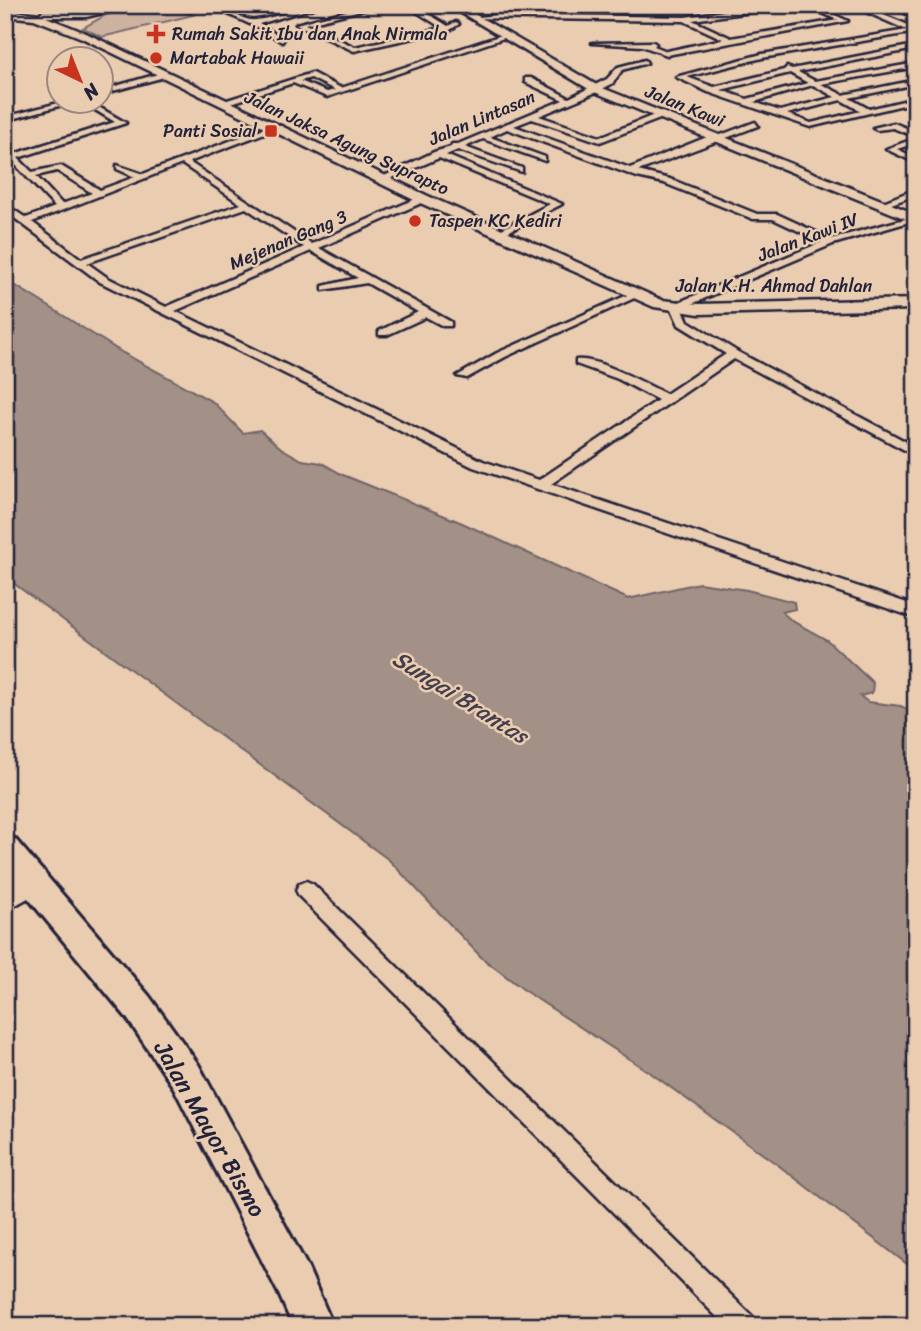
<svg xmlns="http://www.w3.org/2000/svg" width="921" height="1331" font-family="Sriracha,sans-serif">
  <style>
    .green { fill: #cdb39f; stroke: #786a6d; stroke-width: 2 }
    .water { fill: #a39086; stroke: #6f6468; stroke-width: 2 }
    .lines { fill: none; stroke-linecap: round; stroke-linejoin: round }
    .street-casing { stroke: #22223b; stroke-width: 5 }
    .secondary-casing { stroke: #22223b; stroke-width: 5 }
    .primary-casing { stroke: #22223b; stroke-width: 6 }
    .street { fill: #eaccb0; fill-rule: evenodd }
    .secondary { fill: #eaccb0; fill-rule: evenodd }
    .primary { fill: #eaccb0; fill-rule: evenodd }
    .poi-dot { fill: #c8321e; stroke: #eaccb0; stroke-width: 2.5 }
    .labels { text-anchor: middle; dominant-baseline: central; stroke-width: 5; stroke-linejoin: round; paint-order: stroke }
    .far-poi-label { font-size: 18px; fill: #22223b; stroke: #eaccb0; text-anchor: start }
    .far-street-label { font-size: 18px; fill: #22223b; stroke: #eaccb0 }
    .water-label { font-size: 23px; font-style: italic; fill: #423e4e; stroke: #eaccb0 }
    .near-street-label { font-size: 24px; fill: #22223b; stroke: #eaccb0 }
  </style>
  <rect width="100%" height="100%" fill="#eaccb0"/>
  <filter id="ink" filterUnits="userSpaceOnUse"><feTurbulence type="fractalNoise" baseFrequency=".0143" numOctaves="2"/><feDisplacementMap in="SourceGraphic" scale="14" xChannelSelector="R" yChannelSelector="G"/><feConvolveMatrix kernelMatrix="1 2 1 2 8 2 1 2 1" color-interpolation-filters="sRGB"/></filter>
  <g filter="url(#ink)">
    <polygon class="green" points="143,5 172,5 193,15 102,37 83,28 106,15"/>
    <polygon class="water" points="5,279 123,353 213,402 243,433 260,430 281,448 302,460 322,463 343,475 460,522 628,599 699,583 747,590 794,602 795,609 782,612 792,621 827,640 873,683 872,693 860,696 868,702 901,706 916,714 916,1271 778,1165 652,1074 528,993 482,958 389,860 5,577"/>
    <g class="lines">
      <defs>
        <g id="street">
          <path d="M208,5c17,0 33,17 48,15 23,-2 44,-15 67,-15l-64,19 25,15 -2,3 -19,-12z"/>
          <polygon points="369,5 381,5 305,24 355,47 442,28 406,5 414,5 448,26 456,22 459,24 450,30 354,51 296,24"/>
          <polygon points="763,5 781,8 692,20 731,38 838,20 804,5 813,5 848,21 667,55 642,46 592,43 653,42 656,44 654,46 667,51 723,39 684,21 471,18 504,14 685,17"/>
          <path d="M864,5h12l-10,3 50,20v4l-154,26 -75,19 27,10 70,-17 3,-3 5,2 123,-24v4l-117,23 17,9 101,-18v4l-95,17 22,11 73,-15v4l-67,14 20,11 47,-11v4l-106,25 -102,-35 -32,-15 86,-23 145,-24 -50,-22zM790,73l18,10 -61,16 -26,-9zM813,85l22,12 -55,14 -26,-9zM841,100l20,11 -50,12 -24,-9z"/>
          <polygon points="887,5 896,5 916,14 916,18"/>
          <path d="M505,34l2,3 -180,60 -34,-14 -68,22 -7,-2 94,-30 29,15zM311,78l24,12 -8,2 -27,-11z"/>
          <path d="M645,60l2,3 -25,7 -9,13 -14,8 -60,25 61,21 59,-24h6v4l-65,25 -68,-23 -18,7 116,42 82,-33 6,1 37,-14 3,4 -120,45 32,8 87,35h20l54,25 85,-23v4l-83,24 -151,64 6,13 50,31 178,95v9l-182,-97 -183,125 365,122v12l-443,-151 -373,-185 -95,-71v-7l21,14 29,-11 -44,-47 -6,1v-12l9,5 101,-32 -33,-20h8l36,21 -108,35 14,14 29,-6 39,24 35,-13 -18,-8v-4l26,9 129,-49 3,4 -86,33 123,82 108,-47h6v4l-107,47 132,74v4h-8l-17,-9 -39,18h-8v-4l39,-19 -51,-29 -44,7v-4l35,-8 -47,-27 -136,60 308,150 56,19 119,-80 -40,-21 -42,-15v-4c21,-3 70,24 90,34l60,-40 -47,-29 -8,-18 1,-2 150,-63 -49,-23h-20l-89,-36 -27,-6 -130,-48 -17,8 55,20v4l-62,-22 -18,8 57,21v4l-64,-22 -12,5 116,49 -60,31 -8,-2 56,-29 -111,-46 -54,23 -7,-2 56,-27 17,-5 1,-3h6l105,-44 -38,-18v-4h6l38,20 38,-19 11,-12zM182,164l59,40 -160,55 -49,-37zM57,171l35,22 -30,11 -26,-28zM246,208l58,39 -138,60 -58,-29 -21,-15z"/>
          <polygon points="165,72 168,76 102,94 102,90"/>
          <polygon points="62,102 73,102 5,121 5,117"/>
          <polygon points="894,123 916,132 916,137 893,128 877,130 873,128"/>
          <polygon points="916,138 916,143 897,149 916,158 916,163 886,149"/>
          <polygon points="916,189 916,195 883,207 878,204"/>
          <polygon points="632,293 641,295 505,357 467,378 457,376 497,353"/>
          <polygon points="306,881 313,884 753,1317 757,1326 726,1326 299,896 296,890 299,884"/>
        </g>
        <g id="secondary">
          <polygon points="118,5 138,5 86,17 46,17 88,34 428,196 662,300 699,304 916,299 916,309 699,314 654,307 418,202 82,38 34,19 5,16 5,10 39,14 43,11 86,11"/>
          <polygon points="448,5 459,5 600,87 916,214 916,223 592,91"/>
          <polygon points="34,867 44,871 48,880 44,889 5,911 5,883"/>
        </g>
        <polygon id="primary" points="5,835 15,839 149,996 198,1064 307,1266 333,1326 293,1326 279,1294 174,1088 127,1018 5,870"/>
      </defs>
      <use href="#street" class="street-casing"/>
      <use href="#secondary" class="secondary-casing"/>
      <use href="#primary" class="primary-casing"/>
      <use href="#street" class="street"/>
      <use href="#secondary" class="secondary"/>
      <use href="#primary" class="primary"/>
    </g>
  </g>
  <g class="poi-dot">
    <path d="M152.5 23.5h7v7h7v7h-7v7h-7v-7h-7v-7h7z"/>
    <circle cx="156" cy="58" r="7"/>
    <rect x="264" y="124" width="14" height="14" rx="3.5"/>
    <circle cx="415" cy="221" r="7"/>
  </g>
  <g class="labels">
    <g class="far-poi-label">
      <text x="172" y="34">Rumah Sakit Ibu dan Anak Nirmala</text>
      <text x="170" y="58">Martabak Hawaii</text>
      <text x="257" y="131" text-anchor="end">Panti Sosial</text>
      <text x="429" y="221">Taspen KC Kediri</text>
    </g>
    <g class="far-street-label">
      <text transform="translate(685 106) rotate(22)">Jalan Kawi</text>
      <text transform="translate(482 118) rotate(-23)">Jalan Lintasan</text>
      <text transform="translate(347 143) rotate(25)">Jalan Jaksa Agung Suprapto</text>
      <text transform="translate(808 237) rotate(-21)">Jalan Kawi IV</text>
      <text transform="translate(288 240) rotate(-23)">Mejenan Gang 3</text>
      <text x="774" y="286">Jalan K.H. Ahmad Dahlan</text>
    </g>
    <g class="water-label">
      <text transform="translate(460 697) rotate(32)">Sungai Brantas</text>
    </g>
    <g class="near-street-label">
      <text transform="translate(210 1129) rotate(60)">Jalan Mayor Bismo</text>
    </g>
  </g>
  <rect width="921" height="1331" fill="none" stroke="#eaccb0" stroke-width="28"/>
  <rect x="14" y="14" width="893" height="1303" fill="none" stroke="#22223b" stroke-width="2.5" filter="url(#ink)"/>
  <g transform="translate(80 80) rotate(137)"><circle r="33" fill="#eaccb0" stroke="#9a8881" stroke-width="2"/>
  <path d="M0-5L12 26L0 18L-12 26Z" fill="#c8321e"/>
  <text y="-10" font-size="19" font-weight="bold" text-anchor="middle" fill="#22223b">N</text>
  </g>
</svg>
